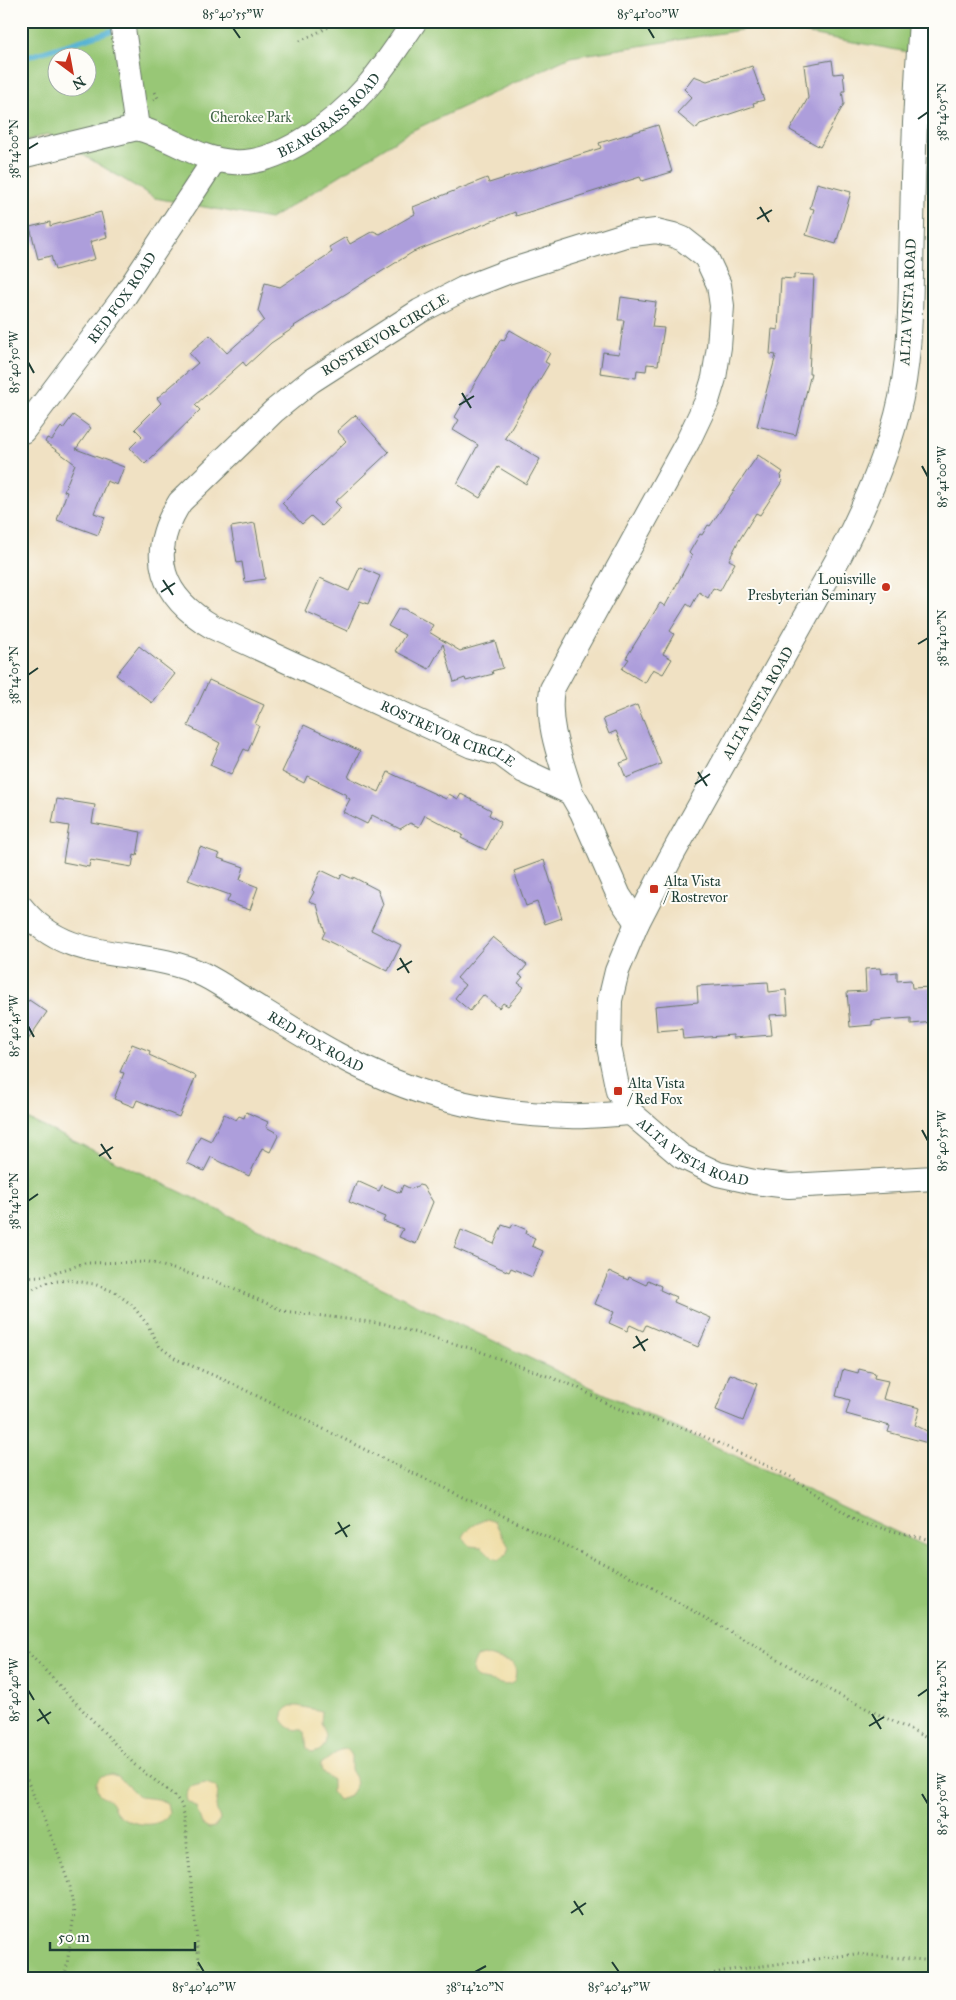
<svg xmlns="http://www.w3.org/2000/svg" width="956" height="2000" font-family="'IM FELL Great Primer',serif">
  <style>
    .green { fill: #98c776; stroke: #5c8255; fill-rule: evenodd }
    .sand { fill: #eeda9e; stroke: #868c69 }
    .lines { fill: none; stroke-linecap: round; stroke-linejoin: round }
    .stream { stroke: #54b2d3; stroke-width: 5.5 }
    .building { fill: #ad9edb }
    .minor-casing { stroke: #687666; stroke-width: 26 }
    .path { stroke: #687666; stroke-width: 3; stroke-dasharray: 1 4; stroke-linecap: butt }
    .minor { stroke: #fff; stroke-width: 24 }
    .ticks { fill: none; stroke: #1f3d34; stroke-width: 2 }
    .poi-dot { fill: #c8321e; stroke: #fdfcf7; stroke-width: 2 }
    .labels { text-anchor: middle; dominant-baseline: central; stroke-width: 4; stroke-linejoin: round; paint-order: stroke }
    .street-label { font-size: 14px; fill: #1f3d34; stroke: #fdfcf7 }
    .park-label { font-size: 14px; fill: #3d6044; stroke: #fdfcf7 }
    .poi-label { font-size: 14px; fill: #1f3d34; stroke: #fdfcf7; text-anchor: start }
    .neatline { fill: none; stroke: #1f3d34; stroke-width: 2 }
    .ticks-label { font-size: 12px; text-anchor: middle; fill: #1f3d34 }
  </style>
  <rect width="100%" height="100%" fill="#fdfcf7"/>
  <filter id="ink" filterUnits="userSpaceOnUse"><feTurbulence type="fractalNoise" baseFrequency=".02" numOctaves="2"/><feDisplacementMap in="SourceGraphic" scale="10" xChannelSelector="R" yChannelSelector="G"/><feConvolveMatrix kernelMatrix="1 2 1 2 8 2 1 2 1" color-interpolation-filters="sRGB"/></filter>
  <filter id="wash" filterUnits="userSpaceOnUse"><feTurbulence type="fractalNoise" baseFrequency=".0096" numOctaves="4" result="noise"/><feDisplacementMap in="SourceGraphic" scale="20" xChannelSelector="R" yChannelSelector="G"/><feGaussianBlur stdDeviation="1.12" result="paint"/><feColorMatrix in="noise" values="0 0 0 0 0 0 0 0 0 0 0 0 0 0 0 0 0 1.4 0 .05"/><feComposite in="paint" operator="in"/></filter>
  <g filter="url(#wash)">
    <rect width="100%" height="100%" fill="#f0e1c3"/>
    <g class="green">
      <path d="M21,21h914v36l-169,-31 -196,31 -159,74 -141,88 -115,-21 -107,-64 -27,8zM58,58h30v30h-30z"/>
      <polygon points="21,1116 935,1551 935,1979 21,1979"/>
    </g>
    <g class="sand">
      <path d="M487,1519l8,3 14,25 -3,8 -7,5 -6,-2 -11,-11 -12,-1 -7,-9c5,-10 14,-14 24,-18z"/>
      <path d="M484,1655l29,8 3,6 -1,12c-9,8 -16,1 -27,0 -17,-3 -19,-9 -11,-24z"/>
      <path d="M290,1706h8l24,5 -1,13c8,11 7,27 -9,29l-5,-4 -2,-16 -3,-3c-10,0 -15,-2 -20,-11l2,-7z"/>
      <path d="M347,1749l4,5v15l6,14 -7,13 -12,4 -6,-8v-12c-5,-5 -12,-7 -11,-16l19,-14z"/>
      <path d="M111,1774l8,3 20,20 19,2 9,4 2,10c-8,17 -40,13 -52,0 -3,-3 -3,-7 -5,-10 -7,-10 -14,-2 -16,-20l5,-7z"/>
      <path d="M205,1783c18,4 12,10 11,23 0,5 3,9 4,13l-5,8 -6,1 -7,-4 -6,-17 -9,-6 -1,-5 4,-9z"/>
    </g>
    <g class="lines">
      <g class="stream">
        <polyline points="128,25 142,21"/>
        <polyline points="21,59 117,29"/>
      </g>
    </g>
    <g id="blocks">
      <g class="building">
        <polygon points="832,60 834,74 843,73 845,91 842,91 844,104 820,147 790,130 808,98 804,65"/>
        <polygon points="752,66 764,100 753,103 754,106 700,124 696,129 677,113 692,97 684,89 694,76 707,81"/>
        <polygon points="658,125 672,172 642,181 640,177 516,216 515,212 413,252 294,326 295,327 271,343 246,366 243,362 195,405 200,410 145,464 130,448 142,436 135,429 161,403 157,398 198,363 189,353 210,335 227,353 264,320 258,311 265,283 280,287 332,252 329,247 346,237 350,244 373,231 380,234 415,214 413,207 487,178 489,183 601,148 599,143"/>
        <polygon points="817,183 851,192 836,244 806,235 814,209 810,208"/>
        <polygon points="101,212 107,237 90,242 95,259 55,270 51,256 38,259 30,227 50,222 50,226"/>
        <polygon points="794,274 814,275 809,373 811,373 796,435 757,426 776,355 770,354 772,329 778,330 781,278 794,279"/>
        <polygon points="621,297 656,302 652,327 664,328 658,365 647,364 646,371 637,370 636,378 600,373 603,352 619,354 624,320 618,320"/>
        <polygon points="510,330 550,353 545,362 549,364 505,438 540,459 526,484 498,467 480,498 457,484 478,445 453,430 459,420 455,417 501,339 504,340"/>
        <polygon points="73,415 91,428 76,449 124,467 117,485 107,481 94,513 105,517 98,535 57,520 67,492 64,491 75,464 45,442 47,438 52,440 61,427 63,429"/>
        <polygon points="355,415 389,452 335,502 341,508 322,526 311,516 302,524 282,503 346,441 337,431"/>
        <polygon points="758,455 783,472 780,477 783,480 760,515 756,513 738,542 729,560 735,563 720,591 713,588 708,598 699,592 691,607 687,604 670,631 674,634 663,654 672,659 663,674 653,669 645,683 622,669 629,659 626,658 660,603 665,606 692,556 689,553 700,534 702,535 708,525 710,526"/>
        <polygon points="255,523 265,579 245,582 242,562 237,563 231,527"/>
        <polygon points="360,567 380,576 368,604 360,601 347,631 305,612 320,578 349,591"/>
        <polygon points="398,609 404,609 433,625 429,632 460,651 495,641 503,668 492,671 493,674 466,681 465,678 454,682 443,644 429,669 395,651 405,635 388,626"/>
        <polygon points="139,646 175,674 152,703 116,675"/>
        <polygon points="209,680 264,705 255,724 259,726 248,751 244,749 231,775 210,765 220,743 188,726"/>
        <polygon points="637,705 661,764 626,778 620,763 629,760 616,731 609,734 603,719"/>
        <polygon points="304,725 360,751 348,777 379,792 388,772 446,799 449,794 458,799 461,794 491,810 489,815 501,822 486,850 461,838 463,835 425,815 419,827 410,823 400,829 372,815 367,824 343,812 350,799 346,797 347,795 307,776 304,783 282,772"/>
        <polygon points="57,799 95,805 92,823 141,832 137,856 134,855 132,867 90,860 89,867 63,862 69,826 52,823"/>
        <polygon points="200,847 220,854 218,858 244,867 240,880 258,887 250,910 227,902 230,895 188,880"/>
        <polygon points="544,860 562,918 545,924 537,902 526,906 514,871"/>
        <polygon points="321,870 340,879 342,874 353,879 353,877 378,890 383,904 371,930 401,945 388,971 322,938 325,932 317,905 309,901 314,892 312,890"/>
        <polygon points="493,937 527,965 519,975 523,977 518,983 524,987 508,1006 503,1003 499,1008 483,995 470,1011 455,998 465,985 457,978"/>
        <polygon points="880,968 881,974 897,972 897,981 911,980 912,988 931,987 934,1022 911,1024 911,1018 872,1021 872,1025 850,1027 847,992 866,991 865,969"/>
        <polygon points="768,982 769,992 786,990 788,1014 770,1015 772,1035 733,1038 733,1035 683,1039 682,1029 657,1031 655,1006 698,1002 697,986"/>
        <polygon points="29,1000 47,1012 21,1050 21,1010"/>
        <polygon points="132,1044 150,1051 149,1055 196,1076 179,1117 137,1100 134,1107 114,1099 124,1073 120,1072"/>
        <polygon points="246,1112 268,1122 266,1127 279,1134 270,1152 262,1148 249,1176 211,1157 204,1171 187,1163 200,1136 211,1141 224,1114 236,1120 239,1116 244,1118"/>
        <polygon points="357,1181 379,1191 382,1185 400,1193 403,1185 411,1189 419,1185 423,1186 433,1202 416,1244 399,1237 403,1229 383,1221 385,1217 349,1202"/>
        <polygon points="513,1224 527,1230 526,1234 535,1238 532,1246 543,1251 532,1277 511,1268 509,1272 454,1248 461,1230 494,1244 502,1225 511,1228"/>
        <polygon points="609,1271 628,1280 629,1277 646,1285 648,1280 661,1286 660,1290 676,1297 674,1302 711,1318 698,1347 646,1325 643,1331 630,1325 627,1331 609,1323 614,1312 595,1304"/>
        <polygon points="843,1369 858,1373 859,1369 875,1373 874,1378 888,1381 883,1399 920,1408 915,1425 935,1435 935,1445 888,1432 890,1426 846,1414 850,1400 836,1396"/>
        <polygon points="730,1374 757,1384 743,1421 716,1410"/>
      </g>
    </g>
  </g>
  <g filter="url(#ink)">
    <use href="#blocks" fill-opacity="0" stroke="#687666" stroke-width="1"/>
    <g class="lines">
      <defs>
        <g id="minor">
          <polyline points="122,21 137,128"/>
          <path id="s1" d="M921,21c-5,68 -8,137 -9,205 -2,63 1,128 -15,189 -13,49 -34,95 -57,140l-169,302 -34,66 -20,48 -7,29 -1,47 9,44 13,22 50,43 37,18 36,8 35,4 146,-8"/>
          <path id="s2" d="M21,156l116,-28c33,8 60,32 96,34 47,4 105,-42 135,-76 17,-20 32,-43 47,-65"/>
          <path id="s3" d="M23,431l101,-134 91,-138"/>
          <path id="s4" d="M571,793c-10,-33 -25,-69 -19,-104l136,-248 19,-40 7,-23 5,-31 3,-41 -3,-21 -13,-28 -23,-18 -10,-4 -17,-4 -31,4 -118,37 -44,17 -43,22 -109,70 -37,30 -94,91c-34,53 -19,95 33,125l259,119 29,8 23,17 47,22 11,19 37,84 18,27"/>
          <path id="s5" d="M21,907c49,62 120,37 183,68 12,6 24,14 35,21 33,20 64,40 97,58 75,41 146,60 231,62 21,1 43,-2 64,-3"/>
        </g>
      </defs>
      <use href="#minor" class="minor-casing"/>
      <g class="path">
        <polyline points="300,41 341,21"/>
        <polyline points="154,100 158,98 154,90"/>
        <polyline points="21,1277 43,1276 85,1263 149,1262 215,1281 284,1311 385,1324 473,1349 577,1387 613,1407 690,1430 791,1477 860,1523 935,1541"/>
        <polyline points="21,1297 28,1291 49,1282 68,1280 94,1284 115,1292 132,1305 147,1324 160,1347 176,1359 229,1382 394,1464 640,1581 758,1647 831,1691 935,1742"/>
        <polyline points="21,1645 135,1765 175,1796 181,1804 184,1814 201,1979"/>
        <polyline points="21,1766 55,1845 70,1887 74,1914 65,1979"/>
        <polyline points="695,1979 723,1971 855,1954 935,1961"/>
      </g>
      <use href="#minor" class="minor"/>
    </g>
  </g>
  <path class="ticks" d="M233,28l7,10M648,28l6,10M918,119l10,-7M28,149l10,-6M760,207l9,15M757,219l15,-9M28,362l6,11M462,393l9,15M459,405l15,-9M922,466l6,11M163,580l10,15M161,592l14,-9M918,644l10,-6M28,675l10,-7M698,772l9,14M695,784l15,-10M400,958l9,15M397,970l15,-9M28,1026l6,11M922,1130l6,11M101,1144l10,15M99,1156l14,-9M28,1201l10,-7M636,1336l9,15M633,1348l15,-9M338,1522l9,15M335,1534l15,-9M28,1690l6,10M918,1696l10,-7M39,1709l10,15M872,1714l9,15M37,1721l14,-9M869,1726l15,-9M922,1794l6,10M574,1901l9,14M571,1913l15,-10M198,1962l6,10M612,1962l7,10M475,1972l11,-6"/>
  <g class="poi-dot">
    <circle cx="886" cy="587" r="5"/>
    <rect x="649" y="884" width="10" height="10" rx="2.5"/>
    <rect x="613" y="1086" width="10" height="10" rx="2.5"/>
  </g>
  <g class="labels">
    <g class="street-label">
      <text stroke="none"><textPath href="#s2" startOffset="332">BEARGRASS ROAD</textPath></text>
      <text stroke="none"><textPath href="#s3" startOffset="166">RED FOX ROAD</textPath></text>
      <text transform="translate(908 302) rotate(-87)">ALTA VISTA ROAD</text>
      <text transform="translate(385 335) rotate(-31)">ROSTREVOR CIRCLE</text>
      <text transform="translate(758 703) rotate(-60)">ALTA VISTA ROAD</text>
      <text stroke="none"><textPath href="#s4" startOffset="1606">ROSTREVOR CIRCLE</textPath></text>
      <text stroke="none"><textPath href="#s5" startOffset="330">RED FOX ROAD</textPath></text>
      <text stroke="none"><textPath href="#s1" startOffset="1241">ALTA VISTA ROAD</textPath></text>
    </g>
    <g class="park-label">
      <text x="251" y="117">Cherokee Park</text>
    </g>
    <g class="poi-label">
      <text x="876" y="579" text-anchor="end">Louisville<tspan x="876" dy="16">Presbyterian Seminary</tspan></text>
      <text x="664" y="881">Alta Vista<tspan x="664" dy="16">/ Rostrevor</tspan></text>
      <text x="628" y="1083">Alta Vista<tspan x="628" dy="16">/ Red Fox</tspan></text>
    </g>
  </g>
  <rect width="956" height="2000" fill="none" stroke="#fdfcf7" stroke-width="55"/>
  <g transform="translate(72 72) rotate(148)"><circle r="24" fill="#fdfcf7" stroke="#a4b0a9"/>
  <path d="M0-4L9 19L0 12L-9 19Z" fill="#c8321e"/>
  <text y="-8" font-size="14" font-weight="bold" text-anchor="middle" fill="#1f3d34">N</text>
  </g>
  <path d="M50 1942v8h145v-8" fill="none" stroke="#1f3d34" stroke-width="2.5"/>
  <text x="58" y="1942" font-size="15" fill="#1f3d34" stroke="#fdfcf7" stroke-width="4" paint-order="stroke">50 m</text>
  <rect x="28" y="28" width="900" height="1944" class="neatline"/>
  <g class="ticks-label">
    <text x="233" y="18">85°40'55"W</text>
    <text x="648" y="18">85°41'00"W</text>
    <text transform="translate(942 112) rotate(-90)" y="4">38°14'05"N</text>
    <text transform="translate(14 149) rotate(-90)" y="4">38°14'00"N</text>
    <text transform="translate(14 362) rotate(-90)" y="4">85°40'50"W</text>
    <text transform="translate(942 477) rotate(-90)" y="4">85°41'00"W</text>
    <text transform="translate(942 638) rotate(-90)" y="4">38°14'10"N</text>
    <text transform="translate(14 675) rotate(-90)" y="4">38°14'05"N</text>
    <text transform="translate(14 1026) rotate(-90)" y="4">85°40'45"W</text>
    <text transform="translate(942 1141) rotate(-90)" y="4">85°40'55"W</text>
    <text transform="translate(14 1201) rotate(-90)" y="4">38°14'10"N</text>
    <text transform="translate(942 1689) rotate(-90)" y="4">38°14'20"N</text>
    <text transform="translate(14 1690) rotate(-90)" y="4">85°40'40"W</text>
    <text transform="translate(942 1804) rotate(-90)" y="4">85°40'50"W</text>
    <text x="204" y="1991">85°40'40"W</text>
    <text x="475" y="1991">38°14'20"N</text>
    <text x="619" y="1991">85°40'45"W</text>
  </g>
</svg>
